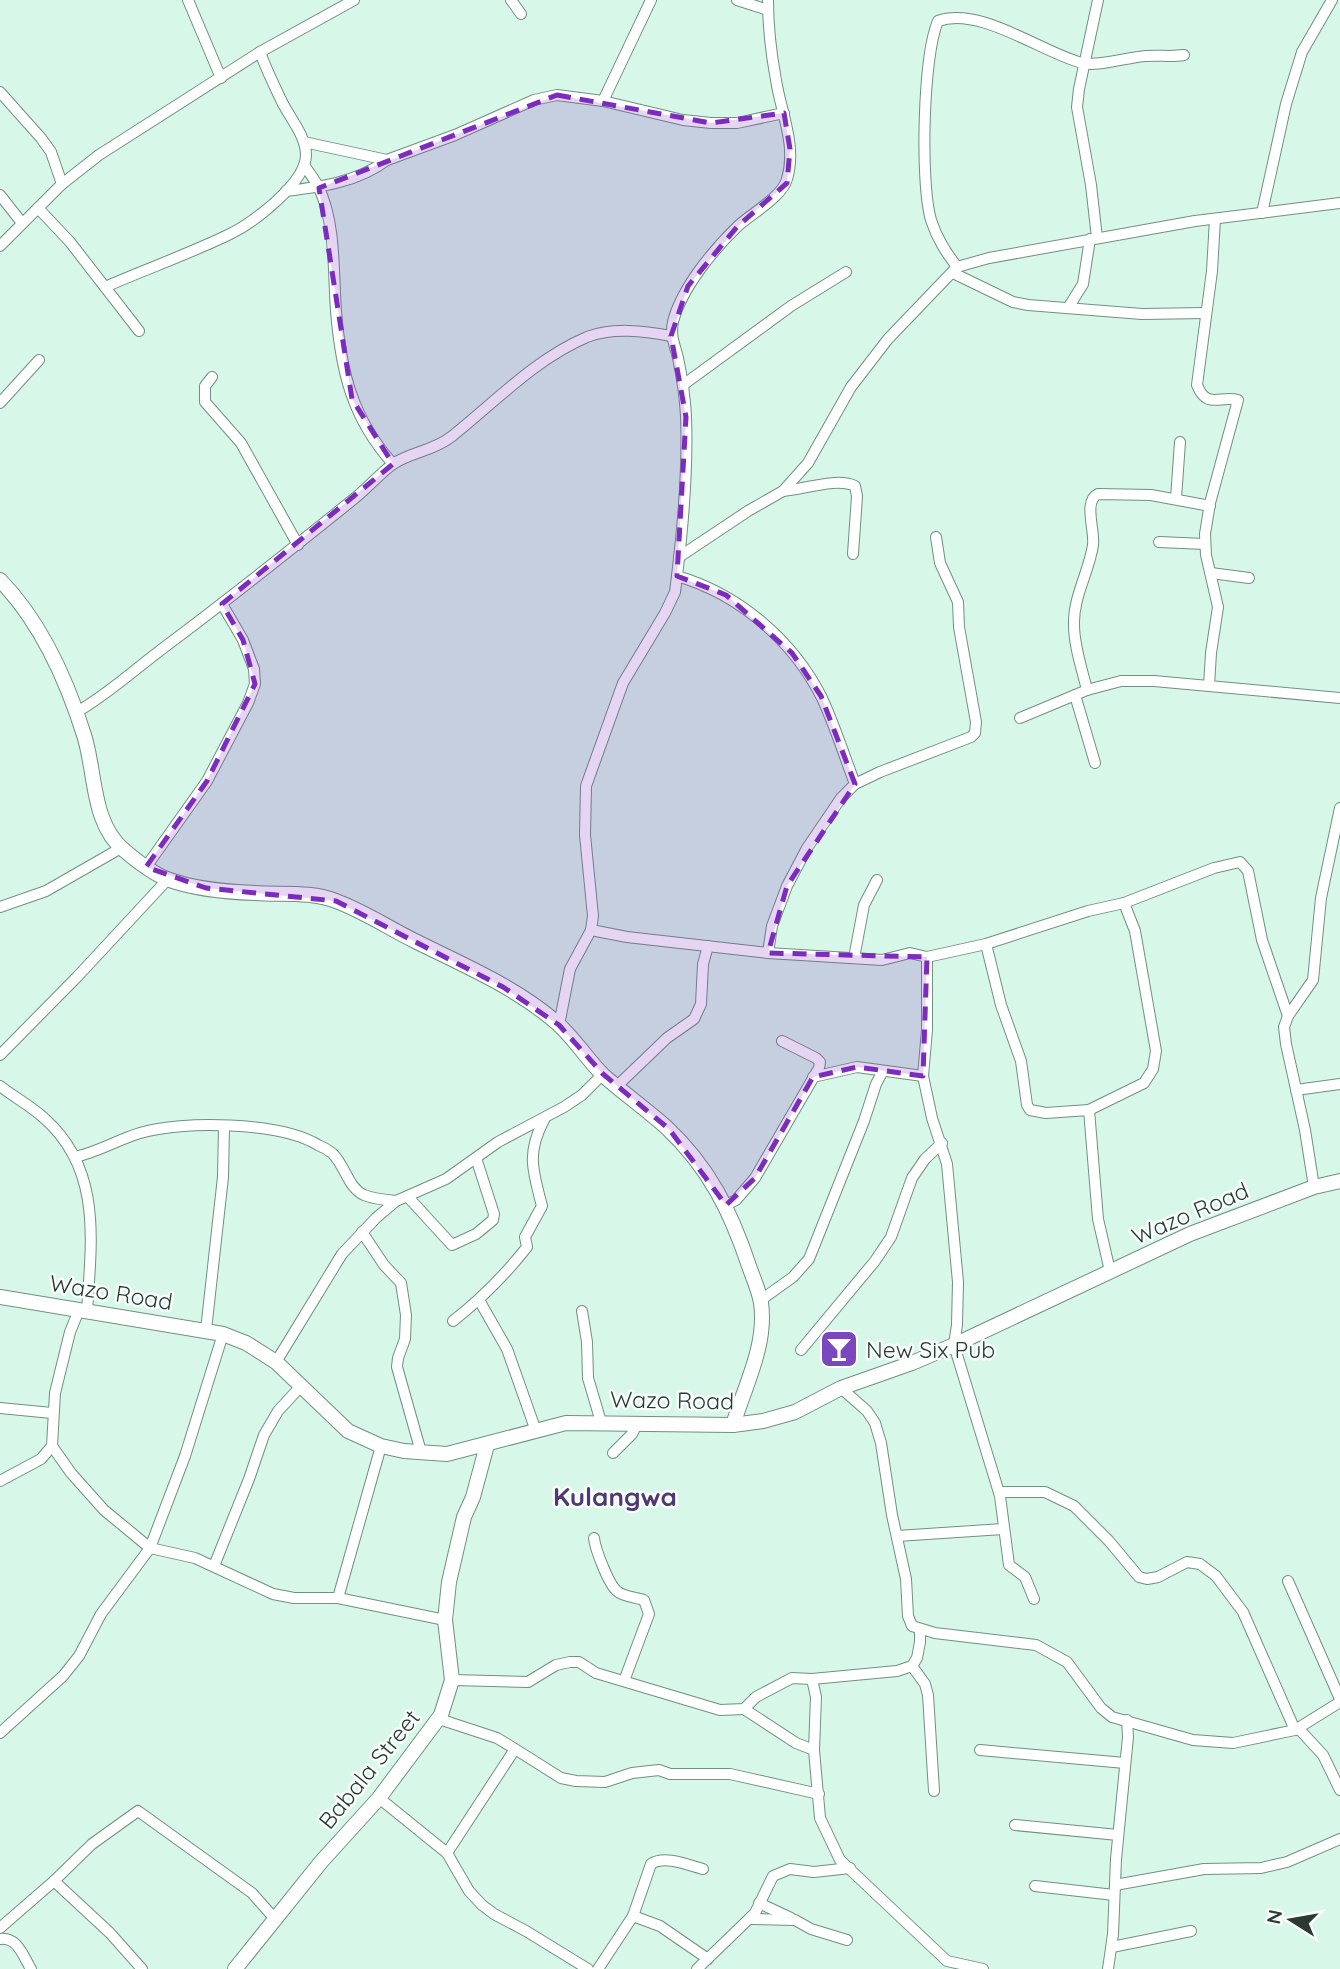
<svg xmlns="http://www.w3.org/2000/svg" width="1340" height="1969" font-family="Quicksand,sans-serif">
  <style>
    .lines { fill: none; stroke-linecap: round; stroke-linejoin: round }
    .street-casing { stroke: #718f82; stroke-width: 12 }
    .secondary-casing { stroke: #718f82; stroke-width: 16 }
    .street { stroke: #fff; stroke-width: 10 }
    .secondary { stroke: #fff; stroke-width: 14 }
    .marked { fill: #7b2cbf; fill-opacity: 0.2; stroke: #7b2cbf; stroke-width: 5; stroke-dasharray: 14 9; stroke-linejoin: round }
    .labels { text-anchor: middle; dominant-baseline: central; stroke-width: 5; stroke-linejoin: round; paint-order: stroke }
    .street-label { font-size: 23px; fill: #2c3933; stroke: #f8fefb }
    .poi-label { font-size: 23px; fill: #2c3933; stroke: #f8fefb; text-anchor: start }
    .quarter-label { font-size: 26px; font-weight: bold; fill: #4f3873; stroke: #f8fefb }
  </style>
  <rect width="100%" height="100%" fill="#d7f8e9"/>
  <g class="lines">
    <defs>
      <g id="street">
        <polyline points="188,0 221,78"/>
        <polyline points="511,0 521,14"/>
        <polyline points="737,0 768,10"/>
        <polyline points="0,92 41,138 51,152 62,184"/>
        <polyline points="603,101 651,0"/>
        <polyline points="304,142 387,160 455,135 534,100 557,95 603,101 683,120 711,123 737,123 784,113"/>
        <path d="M304,165c5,7 11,15 15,23 17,37 14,83 17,123 5,61 16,107 57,153"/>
        <path d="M286,191c35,-4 72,-9 101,-31"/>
        <polyline points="0,195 22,223"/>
        <polyline points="38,208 70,242 139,331"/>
        <polyline points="1262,213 1286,104 1302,52 1332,0"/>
        <polyline points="1097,238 1091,185 1077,107 1079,89 1098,0"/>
        <polyline points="0,246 62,184 99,155 260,52 354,0"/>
        <path d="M957,267c-11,-15 -20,-28 -26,-47 -11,-38 -8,-164 7,-199 42,-15 103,31 144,42 16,4 46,-6 64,-7 13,-1 25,1 38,-1"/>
        <polyline points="953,273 1013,302 1028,305 1142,314 1206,313"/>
        <path d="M105,287c41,-18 84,-33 125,-53 23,-11 76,-51 76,-79 0,-19 -16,-37 -24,-53 -8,-17 -16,-33 -22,-50"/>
        <polyline points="1068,308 1083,284 1090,239"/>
        <polyline points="212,377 205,386 205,402 241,443 298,545"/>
        <polyline points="683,385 791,306 846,272"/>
        <polyline points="0,403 39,360"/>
        <path d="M783,491c19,-1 54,-14 72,-5l2,10 -4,58"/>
        <polyline points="1176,498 1180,442"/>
        <polyline points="1159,542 1205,544"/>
        <polyline points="679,557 748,511 783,491 808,463 851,387 888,339 957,267 989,258 1195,221 1340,203"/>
        <polyline points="1211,573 1249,578"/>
        <path d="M677,576c62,18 116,64 145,122 13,28 22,57 33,86"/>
        <path d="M1209,686l2,-33 7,-46 -12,-52 -1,-21 5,-31 28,-103c-18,-5 -31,10 -41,-15l15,-114 3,-52"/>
        <path d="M1087,690c-5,-21 -13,-44 -13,-65 -1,-28 15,-53 19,-80 2,-15 -10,-44 5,-51l53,1 59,11"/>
        <polyline points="1075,695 1095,763"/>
        <path d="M77,712c31,-18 56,-41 85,-63 64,-48 126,-97 188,-147 15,-11 28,-27 43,-38 18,-12 40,-13 58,-27 43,-34 84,-78 136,-100 26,-10 57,-6 84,-1"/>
        <polyline points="1020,718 1087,690 1121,681 1154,681 1340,698"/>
        <polyline points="146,867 207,781 248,703 255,684 254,669 243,640 222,604"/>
        <polyline points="0,907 46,891 121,848"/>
        <polyline points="591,930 627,937 768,953 882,960 910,953 927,957 986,944 1088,911 1124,903 1214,868 1240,862 1248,871 1262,940 1288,1016"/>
        <polyline points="986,944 1001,1005 1021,1061 1027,1105 1030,1110 1046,1113 1089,1110 1144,1083 1153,1069 1156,1051 1135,931 1124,903"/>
        <polyline points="768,953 772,926 787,886 807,848 841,798 855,784 880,772 971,737 975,733 976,722 959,627 958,602 940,563 936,537"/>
        <polyline points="927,957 927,1030 923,1076 932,1118 947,1164 958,1282 957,1325 954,1345 1000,1496 1009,1565 1025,1577 1034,1599"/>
        <polyline points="854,958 864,905 877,880"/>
        <path d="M559,1025l11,-56 21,-39 2,-14 -8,-81 1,-49 37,-103 42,-70 10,-21 2,-16c6,-50 11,-109 9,-160 -1,-19 -4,-39 -8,-58 -3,-13 -8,-21 -5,-36 8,-33 40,-72 65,-96 13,-12 45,-30 49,-47 10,-34 -6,-66 -11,-99 -5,-27 -8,-54 -8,-80"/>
        <polyline points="0,1055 77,977 168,879"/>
        <polyline points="813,1077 857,1067 923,1076"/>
        <path d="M0,1086c14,11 31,20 44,32 59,52 47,125 43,194"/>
        <polyline points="617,1086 667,1038 694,1019 701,1004 703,964 708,946"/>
        <polyline points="1296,1090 1340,1084"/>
        <polyline points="1089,1110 1098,1219 1110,1271"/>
        <path d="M75,1157c23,-5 42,-17 65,-24 42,-13 140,-11 178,12 5,2 10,5 14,8 13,12 16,35 32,42 10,4 21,5 32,6"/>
        <polyline points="1314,1187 1305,1130 1286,1044 1284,1027 1288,1016 1313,980 1321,898 1340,808"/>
        <polyline points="408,1197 452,1245 476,1234 493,1220 494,1214 476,1158"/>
        <polyline points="726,1205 736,1200 755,1178 819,1068 820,1062 816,1058 782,1041"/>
        <polyline points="362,1232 384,1265 401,1283 406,1315 405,1339 398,1358 397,1367 421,1452"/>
        <polyline points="479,1300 507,1349 536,1431"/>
        <polyline points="761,1300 793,1277 809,1259 864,1121 876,1084 883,1071"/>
        <polyline points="582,1311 587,1342 588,1378 601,1422"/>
        <path d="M453,1321c28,-22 52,-46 74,-74l-2,-10 17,-31c-9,-35 -16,-52 2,-86"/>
        <polyline points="206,1330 223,1177 224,1126"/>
        <polyline points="801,1350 875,1261 891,1237 912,1178 925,1159 942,1143"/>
        <polyline points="276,1362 342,1254 376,1218 396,1201 446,1179 498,1142 564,1107 582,1095 603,1074"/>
        <polyline points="841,1388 867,1411 875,1423 881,1443 892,1515 906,1579 908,1616 912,1626 935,1633 1036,1645 1067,1662 1101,1708 1112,1717 1193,1740 1233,1743 1295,1730 1340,1702"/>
        <polyline points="0,1408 52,1413"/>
        <polyline points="52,1446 71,1473 104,1510 150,1548 195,1558 273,1594 294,1598 338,1598 445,1620"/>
        <polyline points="613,1453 632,1434 637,1424"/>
        <polyline points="0,1481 41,1459 52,1446 55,1393 70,1332 79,1310"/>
        <polyline points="999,1492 1045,1492 1074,1506 1109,1541 1139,1577 1147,1579 1158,1577 1187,1562 1200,1564 1216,1576 1243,1612 1295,1730"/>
        <polyline points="897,1536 1003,1529"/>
        <path d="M594,1538c1,11 15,47 23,53 6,6 19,6 27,9l5,14 -25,67"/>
        <polyline points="214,1566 249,1479 264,1435 278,1411 301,1386"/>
        <polyline points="1288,1581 1340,1699"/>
        <polyline points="338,1598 381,1446"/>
        <polyline points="912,1666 925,1684 928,1695 934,1791"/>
        <polyline points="812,1679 816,1697 814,1750 820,1818 840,1860 947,1961 983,1969"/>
        <polyline points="452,1680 528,1682 556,1665 570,1662 579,1662 596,1673 720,1710 744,1709 756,1697 792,1678 812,1679 897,1671 912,1666 917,1658 920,1642 920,1630"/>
        <polyline points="744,1709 796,1743 814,1750"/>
        <polyline points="439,1719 497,1738 515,1749"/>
        <polyline points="1299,1729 1323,1755 1340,1790"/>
        <polyline points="0,1733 63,1676 79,1656 101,1614 150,1548 185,1456 223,1334"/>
        <polyline points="980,1750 1125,1763"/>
        <polyline points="379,1798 447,1853 469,1891 482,1905 494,1914 526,1931 588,1969"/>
        <polyline points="1015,1825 1118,1835"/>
        <polyline points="447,1853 515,1749 561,1778 576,1781 605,1782 632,1773 659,1770 670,1774 730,1774 819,1794"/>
        <polyline points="54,1881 92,1844 138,1811 252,1893 275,1919"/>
        <polyline points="1115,1885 1204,1869 1261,1868 1287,1862 1340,1839"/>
        <polyline points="1035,1886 1114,1895"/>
        <polyline points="759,1903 791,1918"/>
        <polyline points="633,1916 660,1926 708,1959"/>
        <polyline points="750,1919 795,1920 811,1929 847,1940"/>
        <polyline points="0,1928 54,1881 110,1933 142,1969"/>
        <path d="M0,1939c18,-2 23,17 31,30"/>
        <polyline points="1112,1947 1191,1931"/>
        <path d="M598,1969l35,-53 18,-52c14,-9 37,1 52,5"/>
        <polyline points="697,1969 755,1913 773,1876 790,1869 814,1872 850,1868"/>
        <polyline points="1108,1969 1113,1934 1116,1859 1128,1737 1127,1720"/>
      </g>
      <g id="secondary">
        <path d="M0,580c40,41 67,101 84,155 12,37 7,89 41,116 13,11 27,22 42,28 26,10 60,13 88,14 26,2 56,-2 81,8 27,10 53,27 79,40 48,24 101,46 142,82 17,15 30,36 46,52 20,18 43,34 63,52 43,40 65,85 83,139 4,12 10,24 12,37 6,42 -16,82 -28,122"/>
        <polyline points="0,1297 223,1334 246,1343 276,1362 348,1431 381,1446 404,1451 447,1454 566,1423 733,1425 763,1421 795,1412 841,1388 912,1363 954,1345 1190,1234 1314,1187 1340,1181"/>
        <polyline points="235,1969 321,1862 379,1798 441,1715 452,1680 445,1620 449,1582 464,1517 473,1497 487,1445"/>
      </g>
    </defs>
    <use href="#street" class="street-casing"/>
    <use href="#secondary" class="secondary-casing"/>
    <use href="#street" class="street"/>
    <use href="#secondary" class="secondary"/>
  </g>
  <path class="marked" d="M557,95l154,28 73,-10 6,36 -3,34 -50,44 -49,59 -17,50 15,81 -9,159 49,19 66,58 29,43 34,88 -68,102 -19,67 159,4 -4,119 -66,-9 -44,10 -58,101 -29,27 -57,-76 -66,-55 -44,-49 -56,-38 -167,-86 -130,-13 -60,-21 61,-86 48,-97 -12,-44 -21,-36 171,-140 -41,-65 -33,-211z"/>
  <defs>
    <symbol id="bar-square" viewBox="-11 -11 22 22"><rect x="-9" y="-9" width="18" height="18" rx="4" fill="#7a47be" stroke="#f8fefb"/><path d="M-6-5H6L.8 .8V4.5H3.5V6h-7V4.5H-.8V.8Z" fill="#fff"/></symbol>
  </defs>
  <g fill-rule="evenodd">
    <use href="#bar-square" x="817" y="1327" width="44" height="44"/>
  </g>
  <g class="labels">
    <g class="street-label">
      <text transform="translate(1190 1213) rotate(-23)">Wazo Road</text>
      <text transform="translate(111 1292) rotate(9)">Wazo Road</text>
      <text transform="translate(672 1400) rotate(1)">Wazo Road</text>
      <text transform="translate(369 1769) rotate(-51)">Babala Street</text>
    </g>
    <g class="poi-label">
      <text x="866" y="1349">New Six Pub</text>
    </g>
    <g class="quarter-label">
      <text x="615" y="1496">Kulangwa</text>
    </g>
  </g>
  <g transform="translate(1291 1920) rotate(281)" stroke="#f8fefb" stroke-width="5" paint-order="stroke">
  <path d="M0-5L12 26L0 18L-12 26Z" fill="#2c3933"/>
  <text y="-10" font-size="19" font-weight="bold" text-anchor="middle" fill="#2c3933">N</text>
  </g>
</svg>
